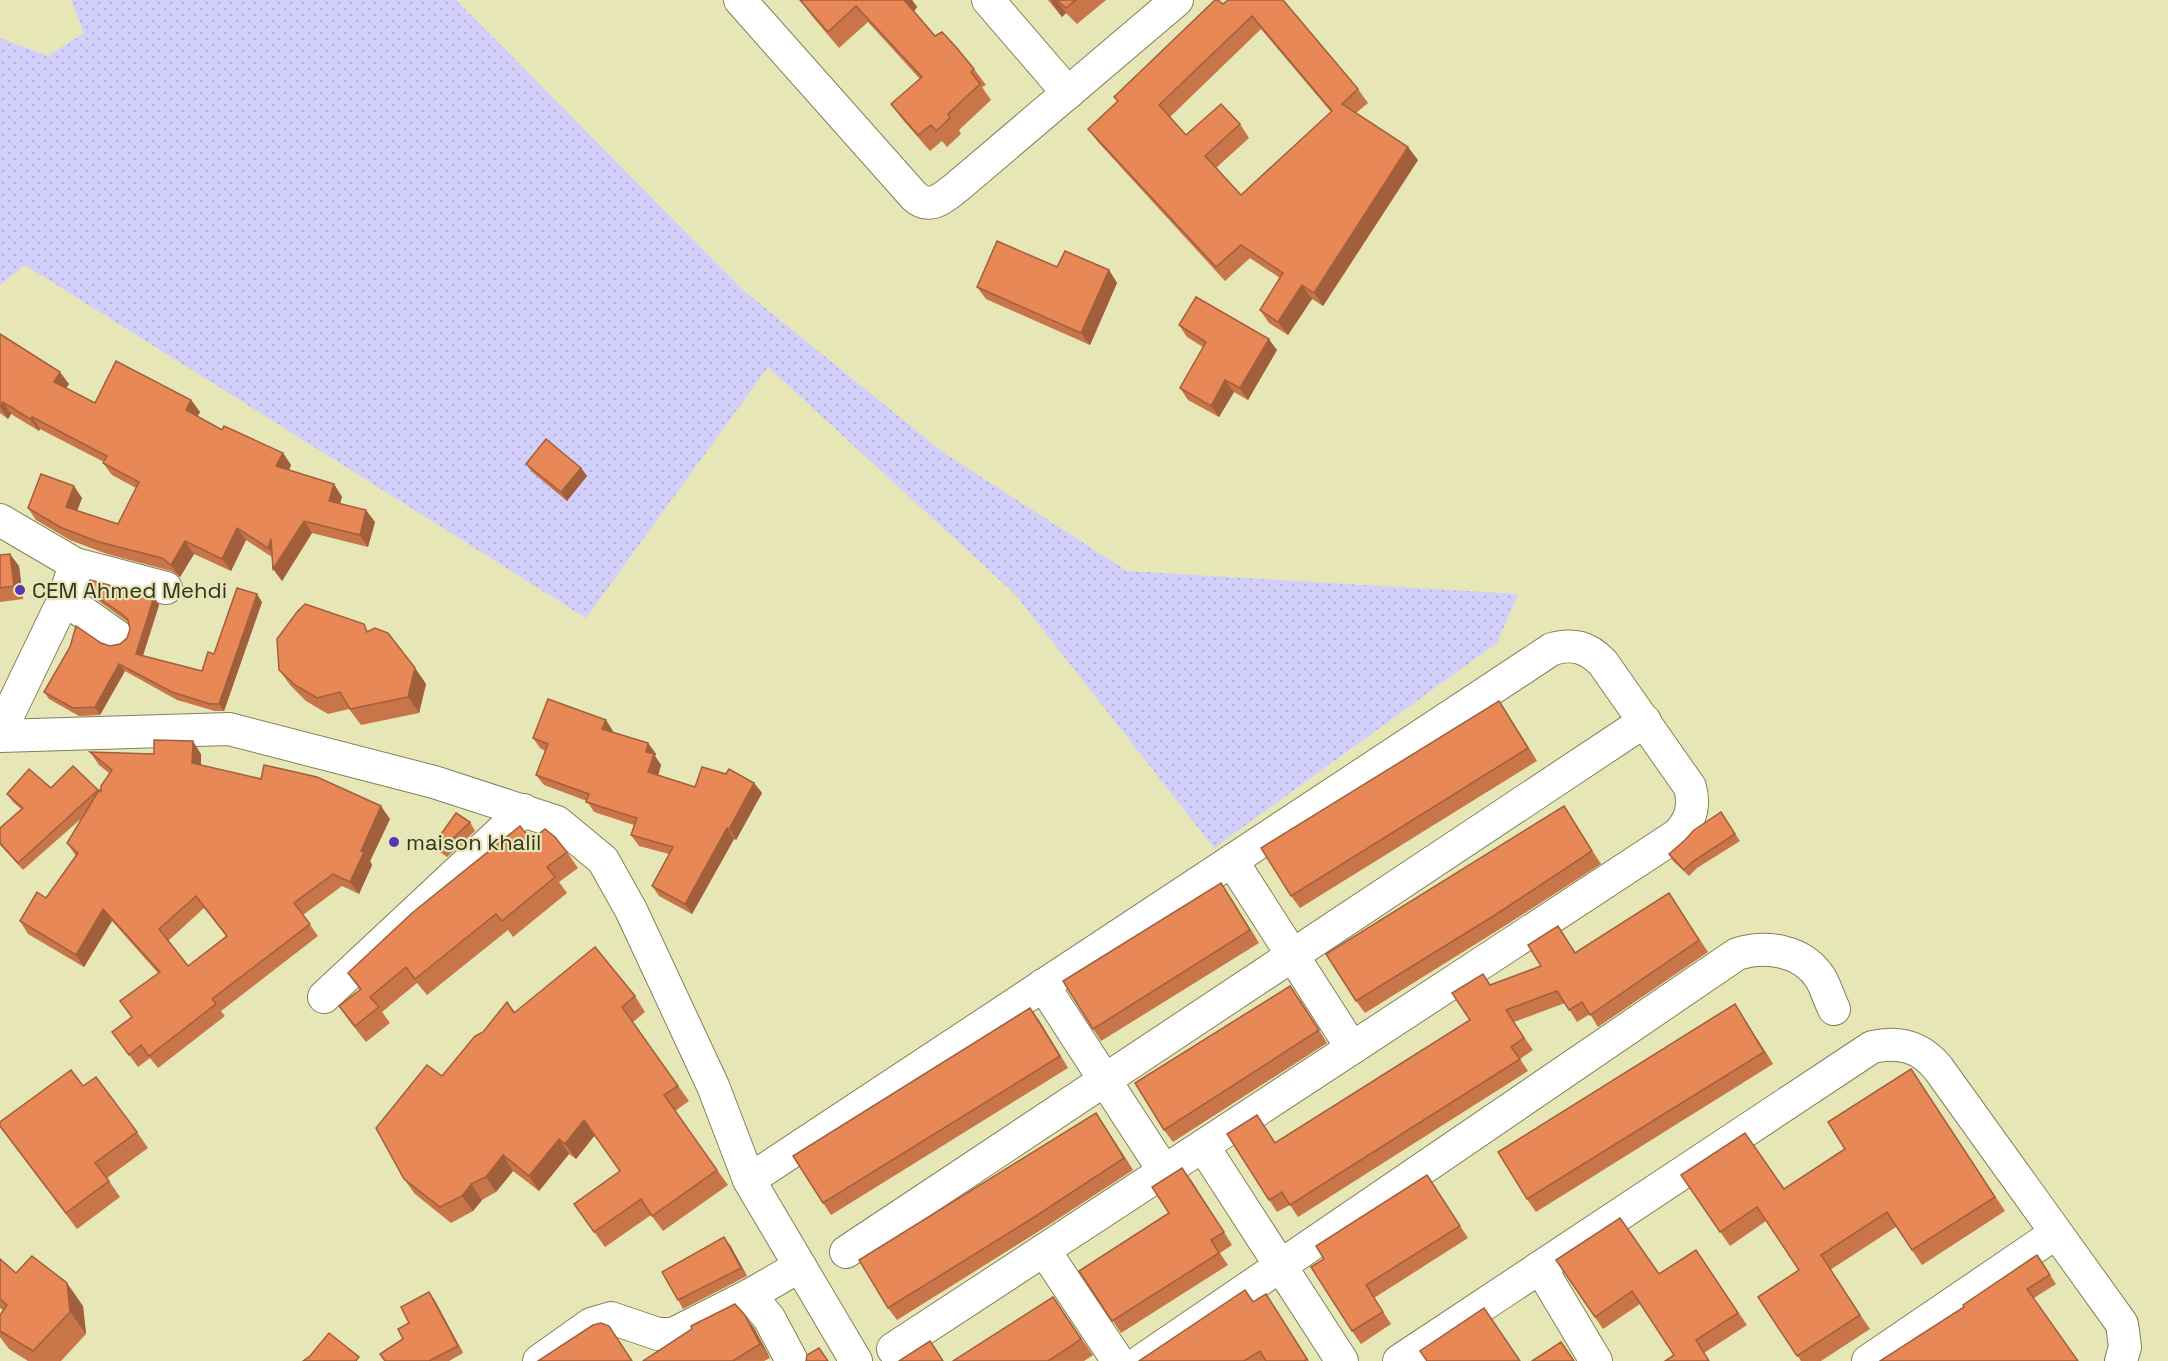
<svg xmlns="http://www.w3.org/2000/svg" width="2168" height="1361" font-family="'Space Grotesk',sans-serif">
  <style>
    .grass { fill: url(#grass-dots) }
    .lines { fill: none; stroke-linecap: round; stroke-linejoin: round }
    .minor-casing { stroke: #828256; stroke-width: 34 }
    .minor { stroke: #fff; stroke-width: 32 }
    .wall { fill: #c8754a; fill-rule: evenodd }
    .shaded-wall { fill: #a25f3c }
    .building { fill: #e88856; stroke: #a25f3c; stroke-width: 1.5; fill-rule: evenodd }
    .poi-dot { fill: #5639b1; stroke: #e6e6b7; stroke-width: 2 }
    .labels { text-anchor: middle; dominant-baseline: central; stroke-width: 4.5; stroke-linejoin: round; paint-order: stroke }
    .poi-label { font-size: 22px; fill: #32321f; stroke: #e6e6b7; text-anchor: start }
  </style>
  <defs>
    <pattern id="grass-dots" width="8" height="8" patternUnits="userSpaceOnUse" patternTransform="scale(1.5)"><rect width="8" height="8" fill="#d2cffb"/><path d="M2 2h.1M6 6h.1" fill="none" stroke="#b5b2d7" stroke-width="1.8" stroke-linecap="round"/></pattern>
  </defs>
  <rect width="100%" height="100%" fill="#e6e6b7"/>
  <polygon class="grass" points="71,0 456,0 743,290 944,453 1127,571 1518,594 1497,643 1214,848 1015,594 768,367 586,618 25,265 0,285 0,38 48,56 84,33"/>
  <g class="lines">
    <defs>
      <g id="minor">
        <path d="M740,0l174,196c16,15 29,2 43,-9l220,-187"/>
        <polyline points="988,0 1068,93"/>
        <polyline points="0,520 75,564 166,588"/>
        <polyline points="64,599 117,636"/>
        <polyline points="0,732 64,599 75,564"/>
        <polyline points="0,736 229,729 434,782 557,822 603,860 631,910 713,1086 749,1180 856,1361"/>
        <polyline points="1232,861 1352,1048"/>
        <polyline points="1043,985 1164,1171"/>
        <polyline points="324,997 524,810"/>
        <polyline points="1203,1146 1342,1361"/>
        <path d="M749,1180l803,-531c21,-6 36,-2 51,14l87,124c5,19 1,34 -13,48l-784,514"/>
        <polyline points="1044,1250 1118,1361"/>
        <polyline points="846,1252 1645,721"/>
        <polyline points="1540,1267 1596,1361"/>
        <polyline points="750,1295 769,1318 792,1361"/>
        <polyline points="539,1361 591,1324 611,1318 658,1334 673,1334 750,1295 800,1266"/>
        <path d="M1141,1361l596,-407c30,-9 66,-4 84,25 5,9 8,20 13,30"/>
        <path d="M1399,1361l473,-314c27,-6 48,-1 66,21l184,256 3,23 -4,14"/>
        <polyline points="1868,1361 2056,1233"/>
      </g>
    </defs>
    <use href="#minor" class="minor-casing"/>
    <use href="#minor" class="minor"/>
  </g>
  <g class="wall">
    <polygon points="800,0 912,0 917,7 914,11 935,36 974,69 986,85 982,87 991,100 959,130 961,134 947,147 942,141 930,151 903,120 891,104 920,79 868,22 839,48 812,16"/>
    <polygon points="1048,0 1106,0 1077,24 1066,13 1062,17"/>
    <path d="M1228,0l130,89 10,14 -12,10 62,47 -95,146 -11,-7 -24,36 -19,-12 -9,-13 20,-32 -30,-20 -25,23 -127,-139 -10,-13 30,-27 -4,-5zM1261,29l70,83 -90,83 -25,-27 33,-30 -9,-14 -54,11 -16,-18z"/>
    <polygon points="1057,267 1109,270 1117,283 1090,345 986,299 977,287"/>
    <polygon points="1179,325 1277,350 1248,400 1234,392 1219,417 1188,400 1180,388 1203,347 1187,337"/>
    <polygon points="0,334 69,384 66,388 95,403 191,400 200,412 197,417 222,430 283,453 291,465 289,470 334,484 342,497 340,504 375,522 368,547 312,533 282,581 272,557 246,540 231,571 194,554 180,577 171,571 107,554 70,540 36,520 28,508 82,498 77,511 118,524 136,488 112,475 103,463 104,462 40,429 39,431 11,414 8,419 0,413"/>
    <polygon points="526,464 581,468 587,476 567,501 532,472"/>
    <polygon points="0,555 19,566 23,599 0,602"/>
    <polygon points="87,590 154,597 159,605 143,656 202,671 214,654 262,602 224,711 215,711 177,700 125,671 100,715 79,716 49,699 44,692 101,643 110,646 120,644 127,638 130,629 128,622 93,597"/>
    <polygon points="369,631 415,668 426,684 419,713 361,725 349,709 328,714 306,701 291,686 279,670"/>
    <polygon points="1499,701 1537,761 1300,908 1291,896"/>
    <polygon points="613,731 613,732 648,743 656,754 655,756 661,765 658,775 695,787 754,783 762,793 736,840 734,839 692,914 659,896 652,886 669,854 639,846 631,835 634,825 594,812 587,801 544,785 536,775 545,751 540,748 533,738"/>
    <path d="M90,752l64,2h47v11l189,54 -20,42 2,4 -13,29 -17,-8 -39,29 15,21 -97,75 4,5 -67,52 -8,-10 -12,9 -26,-35 20,-15 -12,-16 38,-28 -46,-52 -28,46 -56,-33 -8,-13 26,-23 30,-42 -9,-13 16,-26 -60,53 -23,-25v-17l21,-19 -8,-7 -6,-8 44,-6 50,4 8,-19 -10,-8zM204,908l22,28 -38,30 -20,-25z"/>
    <polygon points="1721,812 1740,841 1697,868 1689,876 1673,861 1669,854"/>
    <polygon points="1572,819 1601,864 1503,927 1365,1013 1356,1001"/>
    <polygon points="470,822 475,831 447,857 440,852 434,844"/>
    <polygon points="531,840 567,852 578,868 559,882 567,893 513,937 508,930 427,995 417,983 382,1012 390,1023 366,1042 350,1022 339,1006 360,990 348,973"/>
    <polygon points="1221,883 1259,943 1101,1041 1093,1029"/>
    <polygon points="1677,905 1708,952 1598,1027 1590,1014 1577,1022 1565,1003 1514,1022 1533,1050 1520,1059 1528,1071 1298,1217 1290,1205 1277,1212 1269,1200 1265,1127 1275,1143 1470,1020 1491,985 1541,966 1558,926 1575,953"/>
    <polygon points="635,996 645,1012 633,1022 689,1101 675,1111 728,1185 663,1231 651,1215 605,1247 574,1204 620,1171 595,1135 576,1159 569,1154 539,1191 513,1171 496,1192 482,1200 473,1211 451,1223 415,1194 404,1179 442,1076 483,1032 507,1002 515,1012"/>
    <polygon points="1299,998 1327,1043 1173,1142 1164,1130"/>
    <polygon points="1735,1004 1773,1064 1536,1212 1527,1199"/>
    <polygon points="1030,1008 1068,1068 831,1215 823,1203"/>
    <polygon points="1911,1069 2005,1211 1922,1265 1896,1227 1830,1270 1870,1329 1821,1361 1801,1361 1758,1297 1799,1270 1766,1221 1730,1246 1681,1175 1784,1189 1845,1149"/>
    <polygon points="83,1086 137,1132 148,1148 107,1178 120,1197 77,1229 0,1127"/>
    <polygon points="1104,1125 1133,1170 1044,1228 897,1320 888,1308"/>
    <polygon points="1427,1175 1468,1238 1374,1298 1391,1324 1361,1344 1352,1331 1324,1259"/>
    <polygon points="1191,1180 1232,1245 1220,1253 1228,1265 1121,1333 1079,1271 1169,1213"/>
    <polygon points="730,1245 747,1276 683,1309 678,1300"/>
    <polygon points="1696,1250 1747,1325 1704,1353 1674,1355 1640,1304 1603,1329 1556,1260 1659,1274"/>
    <polygon points="0,1259 16,1273 83,1306 86,1334 61,1361 28,1361 9,1349 0,1337 0,1315 3,1310 0,1308"/>
    <polygon points="2043,1264 2056,1284 2034,1298 1964,1307"/>
    <polygon points="1245,1290 1254,1302 1266,1294 1309,1361 1139,1361"/>
    <polygon points="434,1299 463,1353 449,1361 385,1361 403,1339 409,1323"/>
    <polygon points="1064,1313 1093,1355 1084,1361 953,1361"/>
    <polygon points="754,1328 770,1358 764,1361 643,1361"/>
  </g>
  <g class="shaded-wall">
    <polygon points="904,0 912,0 917,7 913,13"/>
    <polygon points="1052,0 1056,0 1066,13 1062,17 1051,1"/>
    <polygon points="1408,147 1418,160 1323,306 1314,293"/>
    <polygon points="1109,270 1117,283 1090,345 1081,333"/>
    <polygon points="1302,285 1312,299 1288,335 1278,322"/>
    <polygon points="1269,339 1277,350 1248,400 1240,388"/>
    <polygon points="60,372 69,384 62,394 54,382"/>
    <polygon points="1225,380 1234,392 1219,417 1211,406"/>
    <polygon points="191,400 200,412 194,423 186,410"/>
    <polygon points="3,402 11,414 8,419 0,407"/>
    <polygon points="32,417 40,429 39,431 30,419"/>
    <polygon points="283,453 291,465 285,478 276,466"/>
    <polygon points="581,468 587,476 567,501 561,492"/>
    <polygon points="334,484 342,497 337,513 329,501"/>
    <polygon points="74,486 82,498 74,519 66,507"/>
    <polygon points="366,510 375,522 368,547 360,535"/>
    <polygon points="304,521 312,533 282,581 273,569"/>
    <polygon points="237,528 246,540 231,571 222,559"/>
    <polygon points="271,539 276,560 268,548"/>
    <polygon points="185,541 194,554 180,577 171,565"/>
    <polygon points="10,554 19,566 23,599 14,586"/>
    <polygon points="257,594 262,602 224,711 219,704"/>
    <polygon points="154,597 159,605 141,661 136,654"/>
    <polygon points="119,664 125,671 100,715 95,707"/>
    <polygon points="415,668 426,684 419,713 408,697"/>
    <polygon points="1499,701 1507,713 1537,761 1528,748"/>
    <polygon points="606,720 613,731 610,739 602,729"/>
    <polygon points="193,741 201,754 201,775 192,763"/>
    <polygon points="648,743 656,754 655,756 661,765 656,783 648,772 646,752"/>
    <polygon points="754,783 762,793 736,840 729,829"/>
    <polygon points="381,806 390,819 370,861 372,865 359,894 350,882 361,851"/>
    <polygon points="727,828 734,839 692,914 685,904"/>
    <polygon points="1221,883 1229,895 1259,943 1250,930"/>
    <polygon points="103,909 112,921 84,967 76,955"/>
    <polygon points="1735,1004 1743,1017 1773,1064 1764,1052"/>
    <polygon points="1030,1008 1039,1020 1068,1068 1060,1056"/>
    <polygon points="1096,1113 1104,1125 1133,1170 1124,1158"/>
    <polygon points="584,1120 595,1135 576,1159 565,1144"/>
    <polygon points="559,1139 569,1154 539,1191 529,1176"/>
    <polygon points="503,1155 513,1171 496,1192 486,1177"/>
    <polygon points="1182,1168 1191,1180 1232,1245 1224,1232"/>
    <polygon points="471,1184 482,1200 473,1211 462,1196"/>
    <polygon points="724,1237 730,1245 747,1276 741,1268"/>
    <polygon points="67,1283 83,1306 86,1334 70,1312"/>
    <polygon points="429,1292 434,1299 463,1353 458,1346"/>
    <polygon points="1266,1294 1276,1309 1309,1361 1307,1359"/>
    <polygon points="744,1314 754,1328 770,1358 760,1344"/>
  </g>
  <g class="building">
    <polygon points="800,0 904,0 935,36 942,32 956,47 974,69 971,72 980,84 948,114 950,118 936,131 931,125 918,135 891,104 922,77 856,6 828,32"/>
    <polygon points="1057,0 1076,0 1066,8"/>
    <path d="M1215,0h3l5,4 5,-4h55l75,89 -16,15 66,43 -94,146 -12,-8 -24,37 -18,-12 23,-37 -42,-28 -25,22 -128,-138 30,-28 -4,-4zM1252,16l80,95 -91,84 -36,-39 35,-32 -19,-20 -35,31 -27,-30z"/>
    <polygon points="997,241 1057,267 1065,251 1109,270 1081,333 977,287"/>
    <polygon points="1196,297 1269,339 1240,388 1225,380 1211,406 1180,388 1206,342 1179,325"/>
    <polygon points="0,334 60,372 54,382 95,403 116,361 191,400 186,410 222,430 224,426 283,453 276,466 334,484 329,501 366,510 360,535 304,521 273,569 271,539 268,548 237,528 222,559 185,541 171,565 162,558 99,542 62,528 28,508 41,474 74,486 66,507 118,524 139,482 103,463 107,456 32,417 30,419 3,402 0,406"/>
    <polygon points="546,439 581,468 561,492 526,464"/>
    <polygon points="10,554 14,586 0,588 0,555"/>
    <polygon points="90,580 154,597 136,654 202,671 208,652 214,654 237,588 257,594 219,704 210,704 172,692 119,664 95,707 73,708 44,692 70,647 76,626 101,643 110,646 120,644 127,638 130,629 128,620 122,614 87,590"/>
    <polygon points="305,604 364,624 367,632 375,628 388,633 415,668 408,697 350,709 340,692 317,698 295,685 279,670 277,639 297,612"/>
    <polygon points="548,699 606,720 602,729 648,743 646,752 654,754 648,772 695,787 702,767 726,774 729,769 754,783 729,829 727,828 685,904 652,886 673,847 631,835 637,818 586,802 589,794 536,775 548,744 533,738"/>
    <polygon points="1499,701 1528,748 1291,896 1261,848"/>
    <path d="M154,740l39,1 -1,22 69,16 3,-14 53,12 64,29 -20,45 3,1 -14,30 -17,-8 -39,29 16,21 -98,75 4,5 -67,52 -8,-11 -12,10 -17,-23 20,-15 -12,-16 40,-29 -57,-63 -27,46 -56,-34 17,-29 9,6 32,-45 -11,-10 32,-53 2,2v-6l11,-16 -22,-18 64,2zM196,896l31,40 -39,30 -29,-37z"/>
    <polygon points="73,766 98,790 18,863 0,843 0,828 23,808 7,794 29,769 51,788"/>
    <polygon points="1564,806 1592,851 1495,915 1356,1001 1326,954"/>
    <polygon points="1721,812 1735,834 1692,862 1684,870 1669,854 1685,840 1694,830"/>
    <polygon points="456,813 470,822 442,849 434,844"/>
    <polygon points="520,826 531,840 545,829 555,837 567,852 547,867 555,877 502,921 496,914 415,979 406,967 370,997 379,1007 355,1026 339,1006 361,989 348,973 412,913"/>
    <polygon points="1221,883 1250,930 1093,1029 1063,981"/>
    <polygon points="1669,893 1699,940 1590,1015 1582,1002 1569,1010 1557,991 1506,1010 1524,1038 1511,1047 1520,1059 1290,1205 1282,1192 1269,1200 1227,1134 1257,1115 1275,1143 1470,1020 1452,993 1483,974 1490,985 1541,966 1528,945 1558,926 1575,953"/>
    <polygon points="595,947 635,996 622,1007 678,1086 664,1095 717,1170 652,1216 641,1199 594,1232 574,1204 620,1171 584,1120 565,1144 559,1139 529,1176 503,1155 486,1177 471,1184 462,1196 440,1207 404,1179 376,1128 427,1065 442,1076 475,1036 483,1032 507,1002 514,1013"/>
    <polygon points="1290,986 1319,1030 1164,1130 1135,1083"/>
    <polygon points="1735,1004 1764,1052 1527,1199 1498,1152"/>
    <polygon points="1030,1008 1060,1056 823,1203 793,1156"/>
    <polygon points="1911,1069 1995,1197 1912,1250 1887,1212 1821,1255 1860,1315 1797,1356 1758,1297 1799,1270 1757,1207 1720,1232 1681,1175 1745,1133 1784,1189 1845,1149 1828,1122"/>
    <polygon points="71,1070 83,1086 96,1077 137,1132 95,1163 109,1181 66,1213 0,1126 0,1122"/>
    <polygon points="1096,1113 1124,1158 1036,1216 888,1308 859,1260"/>
    <polygon points="1182,1168 1224,1232 1211,1240 1219,1253 1112,1321 1079,1271 1169,1213 1152,1187"/>
    <polygon points="1427,1175 1460,1226 1366,1285 1383,1312 1352,1331 1311,1267 1324,1259 1316,1246"/>
    <polygon points="1620,1218 1659,1274 1696,1250 1738,1313 1696,1340 1709,1361 1665,1361 1674,1355 1632,1291 1595,1317 1556,1260"/>
    <polygon points="724,1237 741,1268 678,1300 662,1272"/>
    <polygon points="2037,1255 2050,1275 2027,1289 2078,1361 1880,1361 1964,1307 1963,1305"/>
    <polygon points="32,1256 67,1283 70,1312 33,1351 0,1331 0,1315 7,1305 0,1299 0,1259 16,1273"/>
    <polygon points="1245,1290 1253,1302 1266,1294 1307,1359 1304,1361 1266,1361 1260,1351 1244,1361 1139,1361"/>
    <polygon points="429,1292 458,1346 429,1361 385,1361 380,1354 403,1339 398,1329 409,1323 401,1307"/>
    <polygon points="1053,1297 1081,1339 1048,1361 953,1361"/>
    <polygon points="735,1304 744,1314 760,1344 733,1361 643,1361 692,1329 691,1326"/>
    <polygon points="1484,1308 1520,1361 1427,1361 1420,1351"/>
    <polygon points="601,1323 609,1326 632,1361 538,1361 593,1325"/>
    <polygon points="329,1333 359,1357 356,1361 303,1361 310,1356"/>
    <polygon points="930,1341 943,1361 899,1361"/>
    <polygon points="1561,1342 1574,1361 1532,1361"/>
    <polygon points="819,1348 828,1361 806,1361 807,1355"/>
  </g>
  <g class="poi-dot">
    <circle cx="20" cy="590" r="6"/>
    <circle cx="394" cy="842" r="6"/>
  </g>
  <g class="labels">
    <g class="poi-label">
      <text x="32" y="590">CEM Ahmed Mehdi</text>
      <text x="406" y="842">maison khalil</text>
    </g>
  </g>
</svg>
